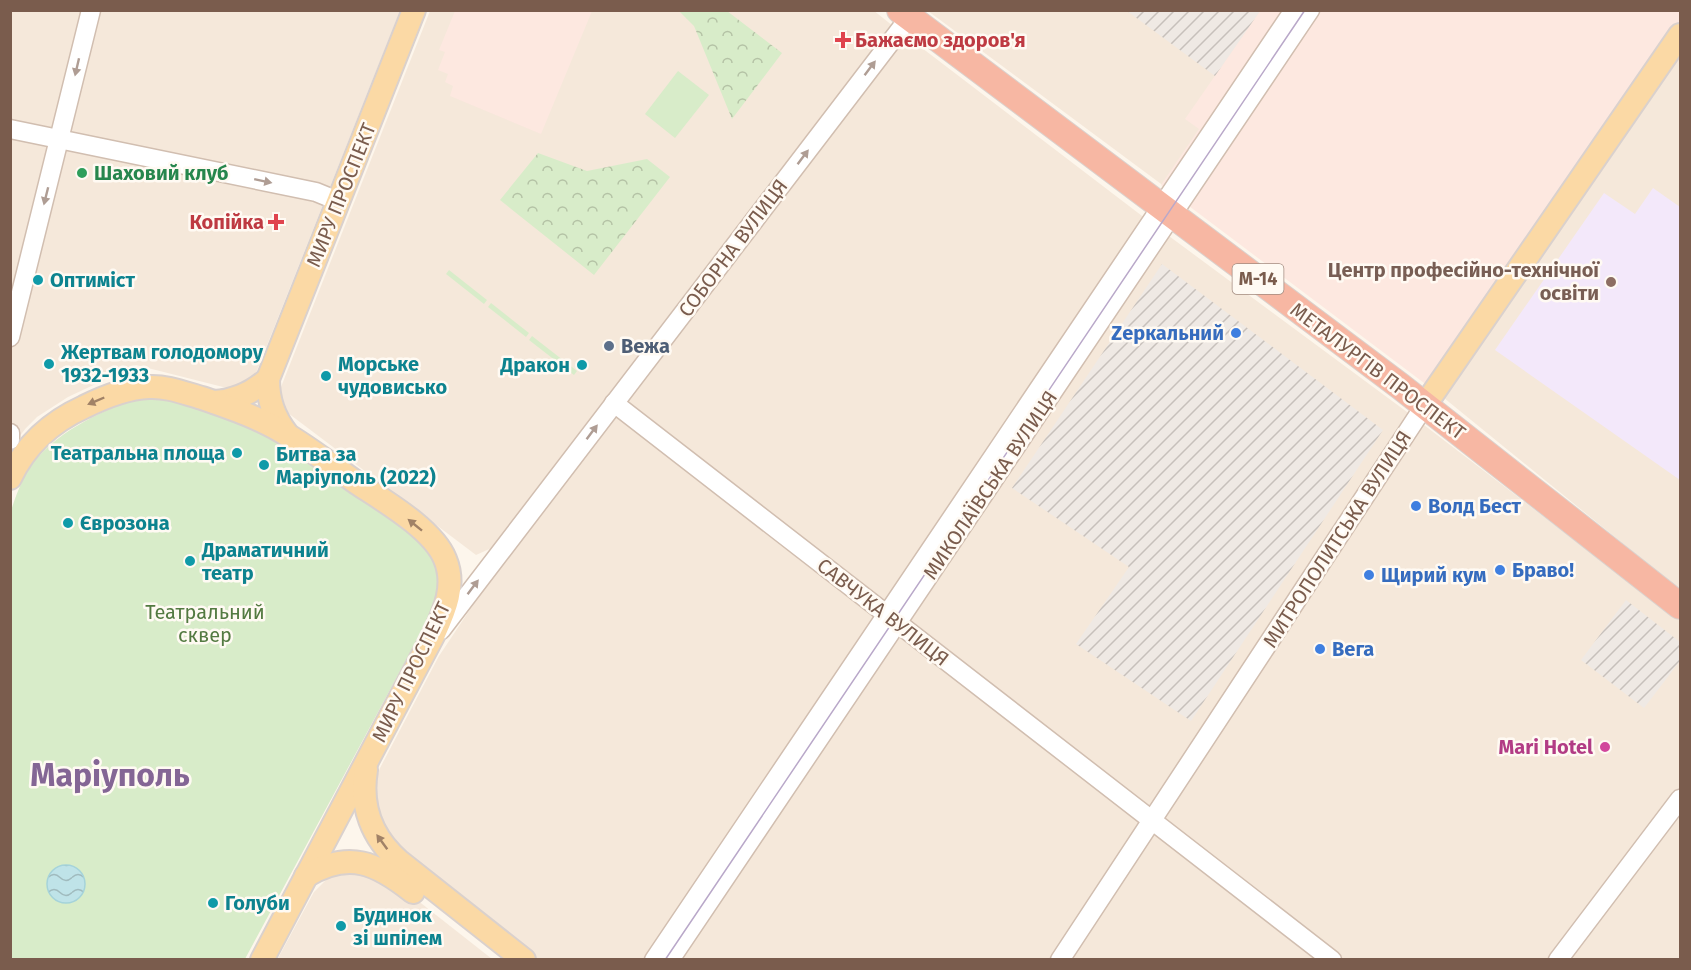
<svg xmlns="http://www.w3.org/2000/svg" width="1691" height="970" font-family="'Fira Sans',sans-serif">
  <style>
    .residential { fill: #f5e8da }
    .commercial { fill: #fde8e0 }
    .industrial { fill: url(#industrial-furrows) }
    .education { fill: #f3e8fa }
    .grass { fill: url(#grass-tufts) }
    .forest { fill: url(#forest-crowns) }
    .green { fill: #d8ecc9 }
    .water { fill: url(#water-waves); stroke: #a5d3da; stroke-width: 1.5 }
    .lines { fill: none; stroke-linecap: round; stroke-linejoin: round }
    .minor-casing { stroke: #d1beb0; stroke-width: 21 }
    .major-casing { stroke: #dad1cd; stroke-width: 26 }
    .highway-casing { stroke: #dad1cd; stroke-width: 28 }
    .minor { stroke: #fff; stroke-width: 18 }
    .major { stroke: #fbd9a5; stroke-width: 22 }
    .highway { stroke: #f7b7a3; stroke-width: 26 }
    .tram { stroke: #b9a8c9; stroke-width: 1.5 }
    .oneway { fill: #af9d94 }
    .oneway2 { fill: #a18267 }
    .health-dot { fill: #e0444e; stroke: #fffaf3; stroke-width: 2 }
    .leisure-dot { fill: #2e9e5b; stroke: #fffaf3; stroke-width: 2 }
    .culture-dot { fill: #0f9aa8; stroke: #fffaf3; stroke-width: 2 }
    .education-dot { fill: #8d6e63; stroke: #fffaf3; stroke-width: 2 }
    .shop-dot { fill: #3f7fe0; stroke: #fffaf3; stroke-width: 2 }
    .service-dot { fill: #5c6f8a; stroke: #fffaf3; stroke-width: 2 }
    .hotel-dot { fill: #d1479c; stroke: #fffaf3; stroke-width: 2 }
    .labels { text-anchor: middle; dominant-baseline: central; stroke-width: 5; stroke-linejoin: round; paint-order: stroke }
    .shield { fill: #fffaf3; stroke: #a28b7f; stroke-width: 1.5 }
    .shield-label { font-size: 18px; font-weight: bold; fill: #7a5c4d }
    .health-label { font-size: 20px; font-weight: bold; fill: #be3a42; stroke: #fffaf3; text-anchor: start }
    .leisure-label { font-size: 20px; font-weight: bold; fill: #27864d; stroke: #fffaf3; text-anchor: start }
    .street-label { font-size: 20px; fill: #7a5c4d; stroke: #fffaf3 }
    .education-label { font-size: 20px; font-weight: bold; fill: #785e54; stroke: #fffaf3; text-anchor: end }
    .culture-label { font-size: 20px; font-weight: bold; fill: #0d838f; stroke: #fffaf3; text-anchor: start }
    .shop-label { font-size: 20px; font-weight: bold; fill: #366cbe; stroke: #fffaf3; text-anchor: start }
    .service-label { font-size: 20px; font-weight: bold; fill: #4e5e75; stroke: #fffaf3; text-anchor: start }
    .park-label { font-size: 20px; fill: #537a41; stroke: #fffaf3 }
    .hotel-label { font-size: 20px; font-weight: bold; fill: #b23c85; stroke: #fffaf3; text-anchor: end }
    .town-label { font-size: 32px; font-weight: bold; fill: #846695; stroke: #fffaf3 }
  </style>
  <defs>
    <pattern id="industrial-furrows" width="10" height="10" patternUnits="userSpaceOnUse" patternTransform="scale(1.5)"><rect width="10" height="10" fill="#efe9e4"/><path d="M-1 1l2-2M0 10L10 0M9 11l2-2" fill="none" stroke="#c7c0bb"/></pattern>
    <pattern id="grass-tufts" width="24" height="20" patternUnits="userSpaceOnUse" patternTransform="scale(1.5)"><rect width="24" height="20" fill="#d8ecc9"/><path d="M3 7l-1-3M5 7V3M7 7l1-3M15 17l-1-3M17 17v-4M19 17l1-3" fill="none" stroke="#b4c2a5"/></pattern>
    <pattern id="forest-crowns" width="20" height="18" patternUnits="userSpaceOnUse" patternTransform="scale(1.5)"><rect width="20" height="18" fill="#d8ecc9"/><path d="M2 6a3 3 0 1 1 6 0M12 15a3 3 0 1 1 6 0" fill="none" stroke="#b4c2a5"/></pattern>
    <pattern id="water-waves" width="16" height="10" patternUnits="userSpaceOnUse" patternTransform="scale(1.5)"><rect width="16" height="10" fill="#bfe3e8"/><path d="M0 5q4-4 8 0t8 0" fill="none" stroke="#a0bbbe"/></pattern>
  </defs>
  <rect width="100%" height="100%" fill="#fdf6ec"/>
  <g class="residential">
    <polygon points="873,10 893,26 496,546 476,555 284,410 279,392 430,11"/>
    <polygon points="1680,10 1680,20 1184,201 928,11"/>
    <polygon points="11,11 400,11 256,373 248,382 238,387 227,388 136,365 68,397 37,417 26,428 11,447"/>
    <polygon points="905,35 1150,222 1407,412 1680,621 1680,959 531,960 403,859 377,821 375,783 380,768 439,656 501,563"/>
    <polygon points="1680,57 1680,590 1444,398"/>
    <polygon points="343,872 389,878 492,959 277,960 314,892 327,879"/>
  </g>
  <g class="commercial">
    <polygon points="455,11 592,11 541,134 450,96 453,86 445,82 448,74 438,70 445,52 439,50"/>
    <polygon points="1260,11 1680,11 1680,20 1428,386 1161,185 1199,129 1185,119"/>
  </g>
  <g class="industrial">
    <polygon points="1127,11 1260,10 1260,11 1215,76"/>
    <polygon points="1162,264 1383,430 1191,721 1076,644 1129,567 1012,488"/>
    <polygon points="1626,600 1680,642 1680,661 1644,708 1581,660"/>
  </g>
  <polygon class="education" points="1653,188 1680,207 1680,480 1495,350 1604,193 1635,214"/>
  <g class="grass">
    <polygon points="449,270 487,300 484,304 446,274"/>
    <polygon points="491,303 529,333 526,337 488,307"/>
    <polygon points="532,336 577,371 574,375 529,340"/>
  </g>
  <g class="forest">
    <polygon points="679,11 727,11 782,53 732,119 694,26"/>
    <polygon points="538,153 587,171 647,159 670,177 594,275 500,200"/>
  </g>
  <g class="green">
    <polygon points="678,71 709,95 675,138 645,114"/>
    <path d="M168,397l92,33 112,71 50,43 11,15 5,16v17l-5,18 -188,349h-234l-1,-445c5,-16 11,-33 20,-47 21,-31 70,-57 105,-67 10,-3 22,-2 33,-3z"/>
  </g>
  <circle class="water" cx="66" cy="884" r="19"/>
  <g class="lines">
    <defs>
      <g id="minor">
        <polyline points="10,129 316,192 338,201"/>
        <polyline points="10,337 91,10"/>
        <polyline points="614,403 1332,960"/>
        <polyline points="10,433 10,440"/>
        <polyline points="441,630 909,18"/>
        <polyline points="654,960 1294,10"/>
        <polyline points="670,960 1310,10"/>
        <polyline points="1060,960 1425,405"/>
        <polyline points="1558,960 1680,799"/>
      </g>
      <g id="major">
        <path d="M214,402c21,-1 38,-9 54,-23"/>
        <polyline points="1425,405 1680,35"/>
        <path d="M287,434c-13,-17 -19,-33 -19,-55l146,-369"/>
        <path d="M10,478c16,-34 41,-56 74,-71 20,-10 42,-19 65,-20 18,-1 35,6 53,11 29,10 61,21 87,38 23,14 45,31 68,47 27,18 76,46 88,76 11,26 0,51 -11,75l-172,326"/>
        <path d="M366,770c-6,36 6,68 34,92l124,98"/>
        <path d="M306,876c43,-26 71,-13 107,16"/>
      </g>
      <polyline id="highway" points="900,10 1400,386 1680,606"/>
    </defs>
    <use href="#minor" class="minor-casing"/>
    <use href="#major" class="major-casing"/>
    <use href="#highway" class="highway-casing"/>
    <use href="#minor" class="minor"/>
    <use href="#major" class="major"/>
    <use href="#highway" class="highway"/>
    <polyline class="tram" points="665,960 1305,10"/>
  </g>
  <defs><path id="oneway-solid" d="M-6-.8H1V-3.2L6.5 0L1 3.2V.8H-6Z" transform="scale(1.5)"/></defs>
  <g class="oneway">
    <use href="#oneway-solid" transform="translate(77 67) rotate(103)"/>
    <use href="#oneway-solid" transform="translate(870 68) rotate(-53)"/>
    <use href="#oneway-solid" transform="translate(803 157) rotate(-53)"/>
    <use href="#oneway-solid" transform="translate(263 181) rotate(12)"/>
    <use href="#oneway-solid" transform="translate(46 196) rotate(104)"/>
    <use href="#oneway-solid" transform="translate(592 432) rotate(-53)"/>
    <use href="#oneway-solid" transform="translate(473 587) rotate(-53)"/>
  </g>
  <g class="oneway2">
    <use href="#oneway-solid" transform="translate(96 401) rotate(157)"/>
    <use href="#oneway-solid" transform="translate(415 525) rotate(-141)"/>
    <use href="#oneway-solid" transform="translate(382 842) rotate(-126)"/>
  </g>
  <g class="health-dot">
    <path d="M840 31h6v6h6v6h-6v6h-6v-6h-6v-6h6z"/>
    <path d="M273 213h6v6h6v6h-6v6h-6v-6h-6v-6h6z"/>
  </g>
  <circle class="leisure-dot" cx="82" cy="173" r="6"/>
  <g class="culture-dot">
    <circle cx="38" cy="280" r="6"/>
    <circle cx="49" cy="364" r="6"/>
    <circle cx="582" cy="365" r="6"/>
    <circle cx="326" cy="376" r="6"/>
    <circle cx="237" cy="453" r="6"/>
    <circle cx="264" cy="465" r="6"/>
    <circle cx="68" cy="523" r="6"/>
    <circle cx="190" cy="561" r="6"/>
    <circle cx="213" cy="903" r="6"/>
    <circle cx="341" cy="926" r="6"/>
  </g>
  <circle class="education-dot" cx="1611" cy="282" r="6"/>
  <g class="shop-dot">
    <circle cx="1236" cy="333" r="6"/>
    <circle cx="1416" cy="506" r="6"/>
    <circle cx="1500" cy="570" r="6"/>
    <circle cx="1369" cy="575" r="6"/>
    <circle cx="1320" cy="649" r="6"/>
  </g>
  <circle class="service-dot" cx="609" cy="346" r="6"/>
  <circle class="hotel-dot" cx="1605" cy="747" r="6"/>
  <g class="labels">
    <rect class="shield" x="1232.5" y="264" width="51" height="30" rx="4.5"/>
    <g class="shield-label">
      <text x="1258" y="279">М-14</text>
    </g>
    <g class="health-label">
      <text x="855" y="40">Бажаємо здоров'я</text>
      <text x="264" y="222" text-anchor="end">Копійка</text>
    </g>
    <g class="leisure-label">
      <text x="94" y="173">Шаховий клуб</text>
    </g>
    <g class="street-label">
      <text transform="translate(341 195) rotate(-68)">МИРУ ПРОСПЕКТ</text>
      <text transform="translate(733 248) rotate(-53)">СОБОРНА ВУЛИЦЯ</text>
      <text transform="translate(1378 371) rotate(37)">МЕТАЛУРГІВ ПРОСПЕКТ</text>
      <text transform="translate(990 485) rotate(-56)">МИКОЛАЇВСЬКА ВУЛИЦЯ</text>
      <text transform="translate(1337 539) rotate(-57)">МИТРОПОЛИТСЬКА ВУЛИЦЯ</text>
      <text transform="translate(883 612) rotate(38)">САВЧУКА ВУЛИЦЯ</text>
      <text transform="translate(411 672) rotate(-64)">МИРУ ПРОСПЕКТ</text>
    </g>
    <g class="education-label">
      <text x="1599" y="270">Центр професійно-технічної<tspan x="1599" dy="23">освіти</tspan></text>
    </g>
    <g class="culture-label">
      <text x="50" y="280">Оптиміст</text>
      <text x="61" y="352">Жертвам голодомору<tspan x="61" dy="23">1932-1933</tspan></text>
      <text x="338" y="364">Морське<tspan x="338" dy="23">чудовисько</tspan></text>
      <text x="570" y="365" text-anchor="end">Дракон</text>
      <text x="225" y="453" text-anchor="end">Театральна площа</text>
      <text x="276" y="454">Битва за<tspan x="276" dy="23">Маріуполь (2022)</tspan></text>
      <text x="80" y="523">Єврозона</text>
      <text x="202" y="550">Драматичний<tspan x="202" dy="23">театр</tspan></text>
      <text x="225" y="903">Голуби</text>
      <text x="353" y="915">Будинок<tspan x="353" dy="23">зі шпілем</tspan></text>
    </g>
    <g class="shop-label">
      <text x="1224" y="333" text-anchor="end">Zеркальний</text>
      <text x="1428" y="506">Волд Бест</text>
      <text x="1512" y="570">Браво!</text>
      <text x="1381" y="575">Щирий кум</text>
      <text x="1332" y="649">Вега</text>
    </g>
    <g class="service-label">
      <text x="621" y="346">Вежа</text>
    </g>
    <g class="park-label">
      <text x="205" y="612">Театральний<tspan x="205" dy="23">сквер</tspan></text>
    </g>
    <g class="hotel-label">
      <text x="1593" y="747">Mari Hotel</text>
    </g>
    <g class="town-label">
      <text x="110" y="775">Маріуполь</text>
    </g>
  </g>
  <rect width="1691" height="970" fill="none" stroke="#7a5c4d" stroke-width="24"/>
</svg>
